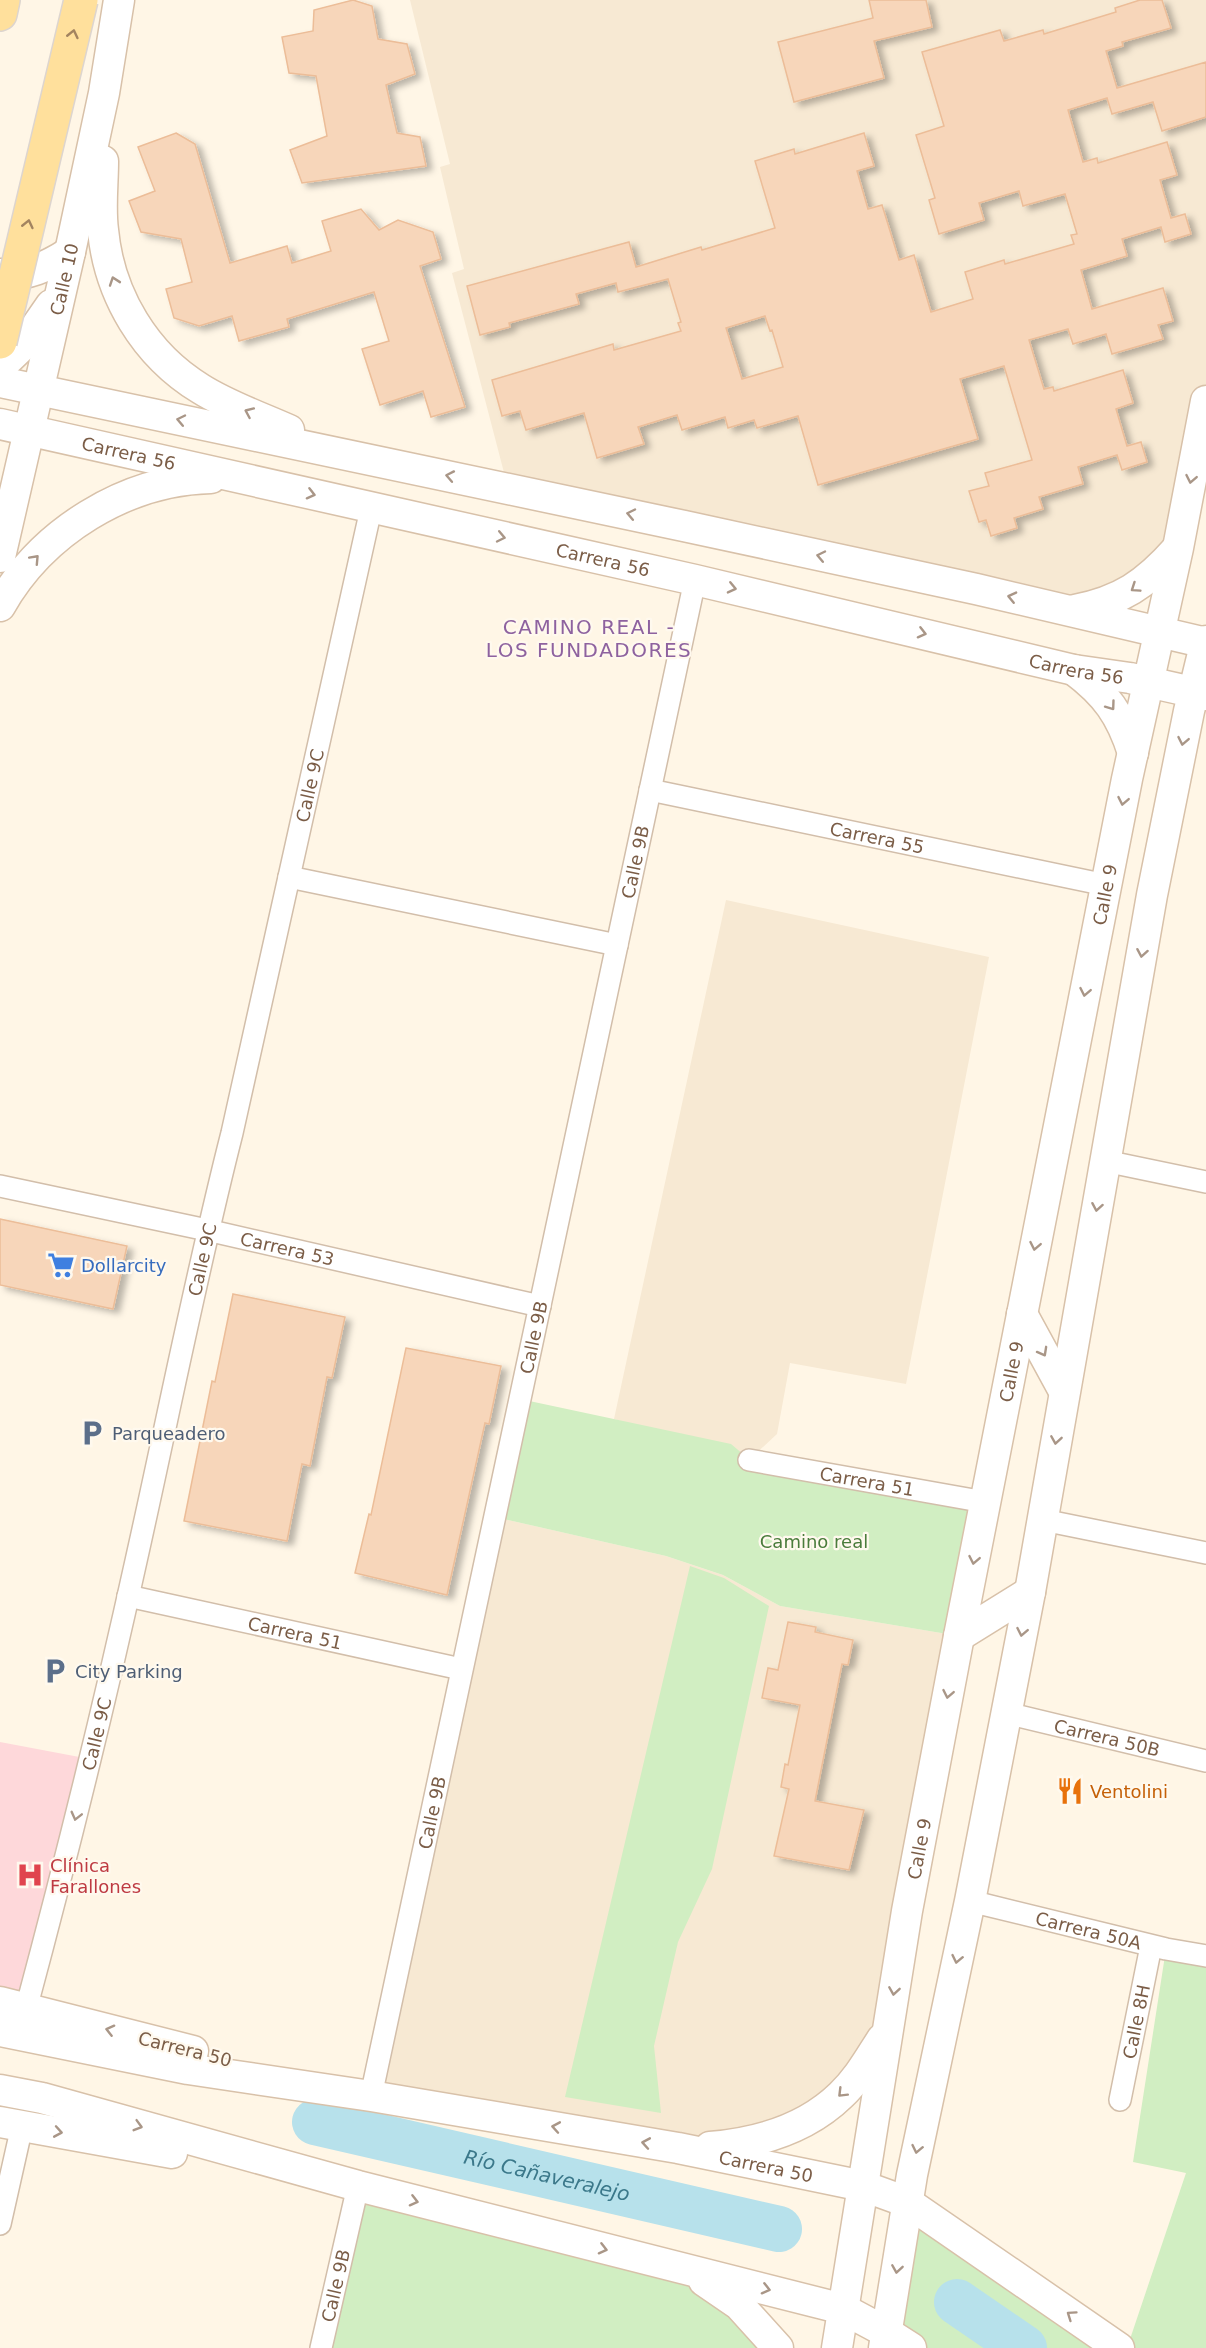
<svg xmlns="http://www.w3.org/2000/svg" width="1206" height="2348" font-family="'DejaVu Sans',sans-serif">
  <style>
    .residential { fill: #f7e9d3 }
    .medical { fill: #fed8da }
    .green { fill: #d1eec2 }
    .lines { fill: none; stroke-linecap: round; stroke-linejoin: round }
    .river { stroke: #b7e1eb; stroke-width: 46 }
    .building { fill: #f7d6ba; stroke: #ecbd98; stroke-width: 1.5; fill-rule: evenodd; filter: url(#shadow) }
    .street-casing { stroke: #d2beaa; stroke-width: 24 }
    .secondary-casing { stroke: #d8c1a9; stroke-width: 33 }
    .primary-casing { stroke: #ddd5cf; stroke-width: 36 }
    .street { stroke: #fff; stroke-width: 21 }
    .secondary { stroke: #fff; stroke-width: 30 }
    .primary { stroke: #ffe09c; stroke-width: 33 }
    .primary-bridge-casing { stroke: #ddd5cf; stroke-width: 36; stroke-linecap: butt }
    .primary-bridge { stroke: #ffe09c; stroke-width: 33 }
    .oneway { stroke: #a38460 }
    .oneway2 { stroke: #a99687 }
    .labels { text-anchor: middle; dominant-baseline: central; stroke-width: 4.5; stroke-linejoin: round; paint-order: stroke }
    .street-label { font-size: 18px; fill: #7b5d47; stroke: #fff9ee }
    .shop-label { font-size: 18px; fill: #366cbe; stroke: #fff9ee; text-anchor: start }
    .service-label { font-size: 18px; fill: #4e5e75; stroke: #fff9ee; text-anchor: start }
    .park-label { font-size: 18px; fill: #4a7c3b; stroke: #fff9ee }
    .food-label { font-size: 18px; fill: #c56008; stroke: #fff9ee; text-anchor: start }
    .health-label { font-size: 18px; fill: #be3a42; stroke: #fff9ee; text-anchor: start }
    .neighbourhood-label { font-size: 20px; letter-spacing: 1.5px; fill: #8e629f; stroke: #fff9ee }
    .water-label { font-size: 20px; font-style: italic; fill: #3b788a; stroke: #fff9ee }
  </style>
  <defs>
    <filter id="shadow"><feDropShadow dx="6" dy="4" stdDeviation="3" flood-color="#0004"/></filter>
  </defs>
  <rect width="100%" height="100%" fill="#fff6e6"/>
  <g class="residential">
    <polygon points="410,0 1206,0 1206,401 1178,548 1100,605 508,488 452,273 464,269 440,167 450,164"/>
    <polygon points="726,900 989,957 906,1384 790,1363 777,1434 749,1460 614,1419"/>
    <polygon points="495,1517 666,1556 723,1575 780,1606 959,1636 888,2029 854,2081 734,2145 371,2096"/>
  </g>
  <polygon class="medical" points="0,1742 90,1759 26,2009 0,2002"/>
  <g class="green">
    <polygon points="520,1399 731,1444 750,1460 985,1502 959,1636 780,1606 723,1575 666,1556 495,1517"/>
    <polygon points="690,1566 724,1578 769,1606 712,1869 678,1942 654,2046 661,2113 565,2097"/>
    <polygon points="1166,1949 1206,1956 1206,2348 1127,2348 1186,2173 1133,2162"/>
    <polygon points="358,2186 689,2271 778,2348 321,2348"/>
    <polygon points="907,2202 1119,2348 884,2348"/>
  </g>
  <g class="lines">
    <g class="river">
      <path id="s1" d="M315,2122l464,107"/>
      <polyline points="957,2302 1024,2348"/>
    </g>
  </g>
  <g class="building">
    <polygon points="353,0 372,6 378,39 407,44 415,74 386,85 397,133 420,137 426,166 302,183 290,150 327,136 316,76 289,73 282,37 313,31 314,10"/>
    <polygon points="869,0 926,0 932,27 874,41 884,78 794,102 778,42 873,18"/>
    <path d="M1140,0h22l9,28 -49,14 1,4 -17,5 11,37 89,-26v55l-44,14 -9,-29 -41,12 -5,-16 -39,12 15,52 14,-4 1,5 69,-21 10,33 -17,5 11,38 14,-4 6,20 -26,8 -4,-15 -39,12 5,17 -46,14 11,39 71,-21 10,33 -15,4 5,14 -51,15 -6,-20 -33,10 -5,-15 -39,11 15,49 9,-2 1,4 69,-21 10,33 -17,6 11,37 14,-4 6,20 -25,8 -5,-15 -39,12 5,17 -44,13 4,12 -29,9 3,10 -26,8 -5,-16 -7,2 -10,-31 20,-5 -4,-13 47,-13 -28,-94 -44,13 18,60 -160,46 -20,-69 -41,12 -3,-8 -26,8 -3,-11 -43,13 -5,-15 -39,12 6,17 -47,14 -13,-45 -58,17 -6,-19 -18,5 -10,-36 121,-36 1,6 67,-19 -3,-8 3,-1 -13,-43 -50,13 -2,-9 -40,11 3,10 -70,19 1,4 -30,8 -13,-49 162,-44 7,25 65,-20 1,3 73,-22 -20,-67 39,-12 1,5 69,-21 10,33 -17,5 11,38 14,-4 17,55 15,-5 17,57 42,-13 -8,-27 39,-12 1,4 69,-20 -3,-9 6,-1 -12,-40 -42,12 -4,-15 -40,12 5,17 -45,14 -10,-34 6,-2 -19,-63 28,-9 -22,-74 78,-22 4,11 39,-11 1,4 72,-22 -1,-4zM765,316l5,15 2,-1 11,37 -41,12 -16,-51z"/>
    <polygon points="176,133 195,144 230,263 287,246 292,263 331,251 322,221 361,209 379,230 398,220 433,232 441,259 420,266 465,407 431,417 423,391 380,405 362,349 389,341 374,292 287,319 289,327 239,341 232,316 199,326 174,318 166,289 192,282 181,239 141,232 129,201 155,191 138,147"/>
    <polygon points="0,1219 127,1246 113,1309 0,1285"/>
    <polygon points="233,1294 345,1317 332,1378 327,1377 310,1466 302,1464 287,1541 184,1521 212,1381 215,1382"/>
    <polygon points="406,1348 501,1366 489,1424 485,1423 447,1595 355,1573 369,1514 371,1515"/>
    <polygon points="788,1622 816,1627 815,1632 853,1640 848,1665 842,1664 815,1801 864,1810 849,1870 774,1856 789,1789 781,1787 785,1764 788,1765 800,1705 762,1698 768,1668 778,1670"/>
  </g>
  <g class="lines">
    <defs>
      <g id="street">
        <path id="s2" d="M650,790l456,95"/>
        <polyline points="289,877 617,945"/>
        <polyline points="1105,1161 1206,1182"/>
        <path id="s3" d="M0,1186l207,44 333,76"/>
        <path id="s4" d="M749,1460l236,42"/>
        <polyline points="1043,1520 1206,1553"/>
        <path id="s5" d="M128,1596l333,73"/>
        <path id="s6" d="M1006,1713l200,48"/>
        <path id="s7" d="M970,1901l196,48 40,7"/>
        <path id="s8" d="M26,2009c40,-149 77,-298 110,-448 32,-143 60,-287 96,-428l139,-624"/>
        <path id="s9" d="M371,2096l324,-1516"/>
        <path id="s10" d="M1120,2100l31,-154"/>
        <polyline points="0,2224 22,2126"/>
        <path id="s11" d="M321,2348l37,-162"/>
      </g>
      <g id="secondary">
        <path d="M103,161c0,23 -3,47 0,69 6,65 42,125 98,159 27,17 59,28 88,41"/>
        <path d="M0,274c26,3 49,-8 70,-22"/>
        <polyline points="0,367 24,344 51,305"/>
        <polyline points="0,382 684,526 976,589 1206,643"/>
        <path id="s12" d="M0,424l695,156 379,90 56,8 76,17"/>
        <path id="s13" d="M0,557l70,-305 34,-159 15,-93"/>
        <path d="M0,606c42,-74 125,-126 211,-128"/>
        <path d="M1075,610c46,-9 71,-26 102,-61"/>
        <path d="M1074,670c32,24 47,45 59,83"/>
        <polyline points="1022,1314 1064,1391"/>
        <polyline points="959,1636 1030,1592"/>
        <polyline points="0,2002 193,2051"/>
        <path id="s14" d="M0,2031l188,38 183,27 307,52 185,38 44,16 212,146"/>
        <polyline points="0,2090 42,2098 358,2186 843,2309 886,2332 911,2348"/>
        <polyline points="0,2122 172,2153"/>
        <path d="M710,2147c48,-4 95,-17 131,-52 17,-16 28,-36 41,-56"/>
        <polyline points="704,2281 739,2305 778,2348"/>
        <path id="s15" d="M837,2348l70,-437 52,-275 168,-857 51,-231 28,-147"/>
        <polyline points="884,2348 912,2175 970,1901 1030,1592 1152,895 1189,711 1206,641"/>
      </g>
      <polyline id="primary" points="0,14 3,0"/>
    </defs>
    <use href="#street" class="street-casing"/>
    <use href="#secondary" class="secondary-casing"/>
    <use href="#primary" class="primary-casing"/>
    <use href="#street" class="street"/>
    <use href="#secondary" class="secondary"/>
    <use href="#primary" class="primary"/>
    <defs>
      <polyline id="primary-bridge" points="0,342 81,0"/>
    </defs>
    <use href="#primary-bridge" class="primary-bridge-casing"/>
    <use href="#primary-bridge" class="primary-bridge"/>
  </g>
  <defs><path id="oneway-chevron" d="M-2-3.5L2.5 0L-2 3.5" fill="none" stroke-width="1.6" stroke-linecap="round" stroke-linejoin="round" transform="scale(1.5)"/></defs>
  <g class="oneway">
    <use href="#oneway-chevron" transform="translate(73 34) rotate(-77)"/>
    <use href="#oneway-chevron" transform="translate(28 224) rotate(-77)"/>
  </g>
  <g class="oneway2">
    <use href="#oneway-chevron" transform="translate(114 281) rotate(-109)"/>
    <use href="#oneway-chevron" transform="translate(249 412) rotate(-156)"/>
    <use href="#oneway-chevron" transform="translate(181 420) rotate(-168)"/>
    <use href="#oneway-chevron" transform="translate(450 476) rotate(-169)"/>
    <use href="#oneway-chevron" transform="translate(1191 479) rotate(101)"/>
    <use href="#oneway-chevron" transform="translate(311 494) rotate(14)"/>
    <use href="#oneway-chevron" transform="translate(631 514) rotate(-168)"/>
    <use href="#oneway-chevron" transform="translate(501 537) rotate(12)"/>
    <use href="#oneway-chevron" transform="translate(821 556) rotate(-168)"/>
    <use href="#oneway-chevron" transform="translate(35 559) rotate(-47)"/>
    <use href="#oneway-chevron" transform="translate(732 588) rotate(13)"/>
    <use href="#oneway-chevron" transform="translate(1135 588) rotate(146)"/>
    <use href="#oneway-chevron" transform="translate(1012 597) rotate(-167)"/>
    <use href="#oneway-chevron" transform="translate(922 633) rotate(14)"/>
    <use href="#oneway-chevron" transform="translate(1111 706) rotate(54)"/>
    <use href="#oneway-chevron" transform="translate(1183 741) rotate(101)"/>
    <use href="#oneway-chevron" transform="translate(1123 801) rotate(101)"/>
    <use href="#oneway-chevron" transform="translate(1142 953) rotate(100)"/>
    <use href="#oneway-chevron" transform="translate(1085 992) rotate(101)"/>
    <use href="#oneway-chevron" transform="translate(1097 1207) rotate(100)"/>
    <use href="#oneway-chevron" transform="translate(1035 1246) rotate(101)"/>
    <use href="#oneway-chevron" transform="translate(1043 1352) rotate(61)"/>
    <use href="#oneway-chevron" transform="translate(1056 1440) rotate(99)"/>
    <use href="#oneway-chevron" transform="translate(974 1560) rotate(101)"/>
    <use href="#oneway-chevron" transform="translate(1022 1632) rotate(101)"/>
    <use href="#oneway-chevron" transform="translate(948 1694) rotate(101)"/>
    <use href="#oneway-chevron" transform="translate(76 1816) rotate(104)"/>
    <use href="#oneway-chevron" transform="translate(957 1959) rotate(102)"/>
    <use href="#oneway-chevron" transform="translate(894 1991) rotate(99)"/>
    <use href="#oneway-chevron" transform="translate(110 2030) rotate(-166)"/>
    <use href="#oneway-chevron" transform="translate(842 2093) rotate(135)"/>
    <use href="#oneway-chevron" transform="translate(138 2126) rotate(16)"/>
    <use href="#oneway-chevron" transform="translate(556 2127) rotate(-170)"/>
    <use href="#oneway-chevron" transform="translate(58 2132) rotate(10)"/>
    <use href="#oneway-chevron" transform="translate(646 2143) rotate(-170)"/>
    <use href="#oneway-chevron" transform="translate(917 2149) rotate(102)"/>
    <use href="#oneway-chevron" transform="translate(414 2201) rotate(14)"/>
    <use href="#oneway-chevron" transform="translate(603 2249) rotate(14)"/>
    <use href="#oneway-chevron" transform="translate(897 2269) rotate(99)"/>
    <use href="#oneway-chevron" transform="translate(766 2289) rotate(14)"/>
    <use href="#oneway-chevron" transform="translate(1071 2315) rotate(-145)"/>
  </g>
  <defs>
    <symbol id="supermarket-bare" viewBox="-9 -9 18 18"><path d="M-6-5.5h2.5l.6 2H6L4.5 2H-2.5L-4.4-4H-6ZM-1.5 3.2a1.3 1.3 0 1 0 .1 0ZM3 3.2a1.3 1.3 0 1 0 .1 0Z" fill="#3f7fe0" stroke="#fff9ee" stroke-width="2.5" paint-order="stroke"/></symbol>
    <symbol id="parking-bare" viewBox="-9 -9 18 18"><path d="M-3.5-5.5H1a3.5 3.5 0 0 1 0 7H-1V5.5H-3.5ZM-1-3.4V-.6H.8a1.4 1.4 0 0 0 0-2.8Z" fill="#5c6f8a" stroke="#fff9ee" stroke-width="2.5" paint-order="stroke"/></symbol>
    <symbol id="restaurant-bare" viewBox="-9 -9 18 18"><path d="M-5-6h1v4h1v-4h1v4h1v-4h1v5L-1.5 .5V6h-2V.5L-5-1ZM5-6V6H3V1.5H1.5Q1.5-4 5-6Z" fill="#e8710a" stroke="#fff9ee" stroke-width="2.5" paint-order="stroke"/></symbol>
    <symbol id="hospital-bare" viewBox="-9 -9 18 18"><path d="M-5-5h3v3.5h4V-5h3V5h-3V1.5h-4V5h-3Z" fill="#e0444e" stroke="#fff9ee" stroke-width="2.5" paint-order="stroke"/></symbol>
  </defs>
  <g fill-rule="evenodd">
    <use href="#supermarket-bare" x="42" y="1246" width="38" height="38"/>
    <use href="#parking-bare" x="73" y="1414" width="38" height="38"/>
    <use href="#parking-bare" x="36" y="1652" width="38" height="38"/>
    <use href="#restaurant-bare" x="1051" y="1772" width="38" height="38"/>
    <use href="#hospital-bare" x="11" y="1856" width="38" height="38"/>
  </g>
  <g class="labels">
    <g class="street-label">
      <text stroke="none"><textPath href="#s13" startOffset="285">Calle 10</textPath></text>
      <text stroke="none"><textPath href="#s12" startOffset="132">Carrera 56</textPath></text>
      <text stroke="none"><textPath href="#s12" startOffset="618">Carrera 56</textPath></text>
      <text stroke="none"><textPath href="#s12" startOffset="1104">Carrera 56</textPath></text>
      <text stroke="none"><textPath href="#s8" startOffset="1256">Calle 9C</textPath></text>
      <text stroke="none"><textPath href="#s2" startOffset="232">Carrera 55</textPath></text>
      <text stroke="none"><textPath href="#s9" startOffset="1262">Calle 9B</textPath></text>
      <text stroke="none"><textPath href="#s15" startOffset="1478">Calle 9</textPath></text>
      <text stroke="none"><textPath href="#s3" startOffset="294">Carrera 53</textPath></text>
      <text stroke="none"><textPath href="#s8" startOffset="770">Calle 9C</textPath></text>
      <text stroke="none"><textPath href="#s9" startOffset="776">Calle 9B</textPath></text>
      <text stroke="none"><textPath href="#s15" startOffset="992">Calle 9</textPath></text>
      <text stroke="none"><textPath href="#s4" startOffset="120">Carrera 51</textPath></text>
      <text stroke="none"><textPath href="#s5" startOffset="171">Carrera 51</textPath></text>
      <text stroke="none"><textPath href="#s8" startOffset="284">Calle 9C</textPath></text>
      <text stroke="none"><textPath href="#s6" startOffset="104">Carrera 50B</textPath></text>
      <text stroke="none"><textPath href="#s9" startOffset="290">Calle 9B</textPath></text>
      <text stroke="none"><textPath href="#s15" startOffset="506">Calle 9</textPath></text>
      <text stroke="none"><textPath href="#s7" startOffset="122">Carrera 50A</textPath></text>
      <text stroke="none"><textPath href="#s10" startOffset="80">Calle 8H</textPath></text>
      <text transform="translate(185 2049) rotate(14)">Carrera 50</text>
      <text stroke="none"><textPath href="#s14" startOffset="778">Carrera 50</textPath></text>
      <text stroke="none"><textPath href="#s11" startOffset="64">Calle 9B</textPath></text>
    </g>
    <g class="shop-label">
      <text x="81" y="1265">Dollarcity</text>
    </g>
    <g class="service-label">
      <text x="112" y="1433">Parqueadero</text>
      <text x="75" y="1671">City Parking</text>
    </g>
    <g class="park-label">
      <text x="814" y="1541">Camino real</text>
    </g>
    <g class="food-label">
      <text x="1090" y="1791">Ventolini</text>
    </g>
    <g class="health-label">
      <text x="50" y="1865">Clínica<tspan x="50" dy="21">Farallones</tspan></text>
    </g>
    <g class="neighbourhood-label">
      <text x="589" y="627">CAMINO REAL -<tspan x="589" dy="23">LOS FUNDADORES</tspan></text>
    </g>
    <g class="water-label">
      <text stroke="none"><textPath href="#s1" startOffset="238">Río Cañaveralejo</textPath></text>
    </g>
  </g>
</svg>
